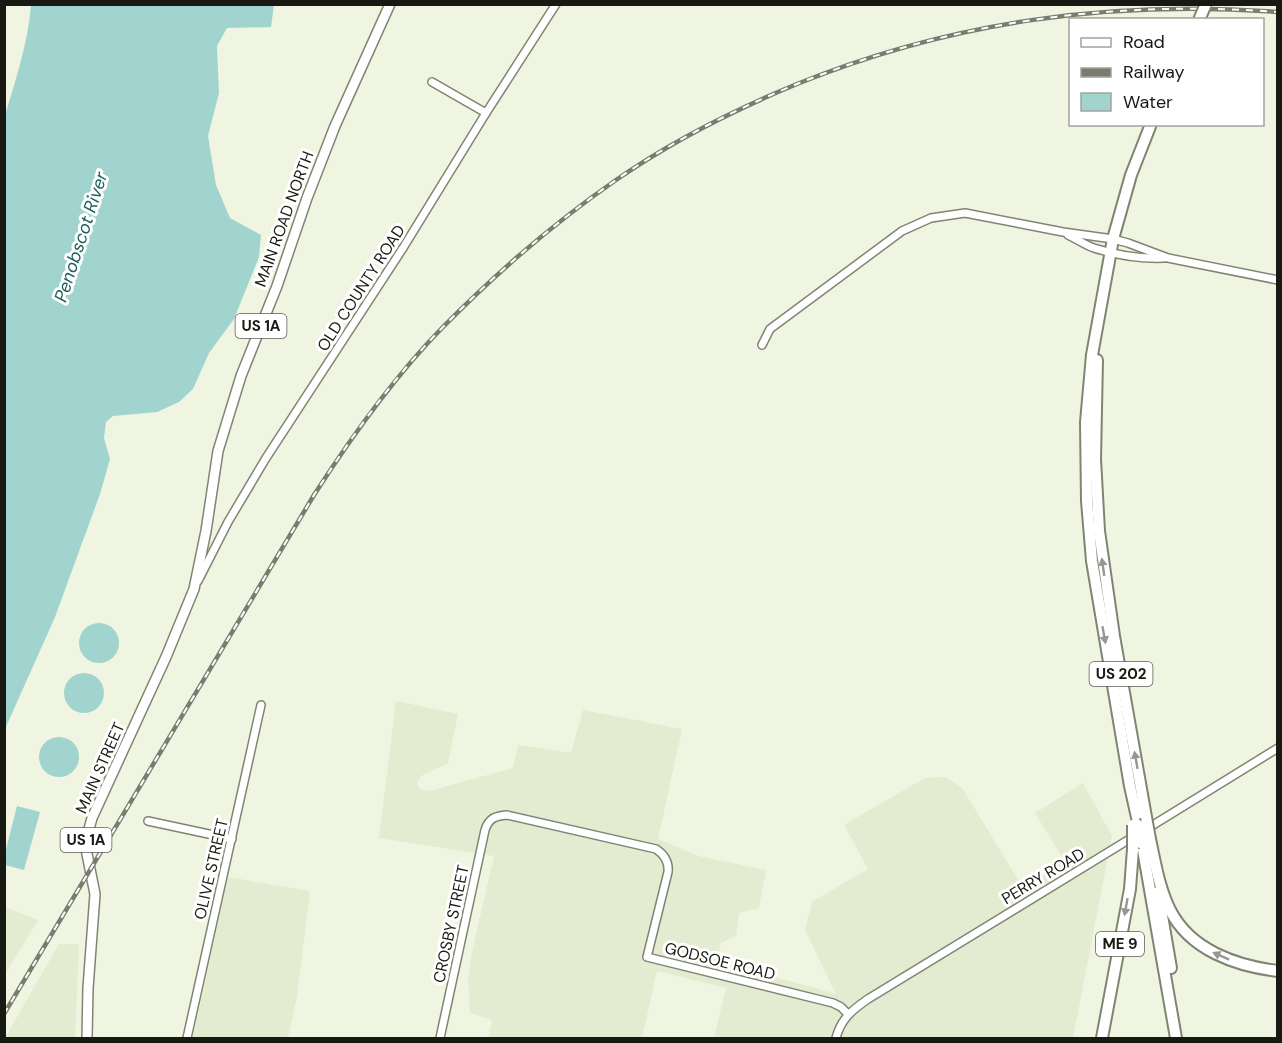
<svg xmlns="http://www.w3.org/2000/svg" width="1282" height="1043" font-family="'DM Sans',sans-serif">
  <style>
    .built { fill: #e3ebd0 }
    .water { fill: #a1d4ce }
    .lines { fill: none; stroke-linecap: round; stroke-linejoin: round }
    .minor-casing { stroke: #7f8573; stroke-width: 10 }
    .major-casing { stroke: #7f8573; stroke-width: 12 }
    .highway-casing { stroke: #7f8573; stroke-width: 14 }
    .minor { stroke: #fff; stroke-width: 7 }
    .major { stroke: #fff; stroke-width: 9 }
    .highway { stroke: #fff; stroke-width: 10 }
    .rail-casing { stroke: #797d70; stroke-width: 4.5 }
    .rail { stroke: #fff; stroke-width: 2; stroke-dasharray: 7; stroke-linecap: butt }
    .highway-bridge-casing { stroke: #7f8573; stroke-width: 14; stroke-linecap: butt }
    .highway-bridge { stroke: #fff; stroke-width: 10 }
    .oneway { fill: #979894 }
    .labels { text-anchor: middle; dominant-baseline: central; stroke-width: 6; stroke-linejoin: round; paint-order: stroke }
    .shield { fill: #fff; stroke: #5d5e59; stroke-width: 1.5 }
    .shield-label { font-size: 15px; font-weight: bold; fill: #171912 }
    .street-label { font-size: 16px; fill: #171912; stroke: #fff }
    .water-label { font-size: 18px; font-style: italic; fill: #1c605a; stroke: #fff }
  </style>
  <rect width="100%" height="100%" fill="#eff5e1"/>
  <g class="built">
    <polygon points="396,701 458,714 448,763 421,776 417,783 420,789 430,791 513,768 518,745 571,753 583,710 682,729 658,839 698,856 766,870 759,908 739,913 736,936 721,943 717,961 836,994 805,930 812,902 868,869 844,825 925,778 946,777 962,788 1022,886 1064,860 1035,813 1083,783 1112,836 1073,1038 714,1038 726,988 657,971 642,1038 488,1038 492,1020 470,1013 468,979 472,952 494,856 379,838"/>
    <polygon points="228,877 310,891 297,996 288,1038 193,1038"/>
    <polygon points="5,907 38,920 5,974 4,907"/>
    <polygon points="59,944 79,944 75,1038 5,1038"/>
  </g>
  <g class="water">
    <path d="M31,5h243l-3,22 -44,1 -10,18 2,47 -11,43 8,49 14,33 31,17 -2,22 -25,62 -25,34 -16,36 -14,13 -22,10 -44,4 -7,6 -2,16 6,21 -10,35 -45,123 -50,112 -1,-610c11,-38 24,-75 27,-114z"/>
    <circle cx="99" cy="643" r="20"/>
    <circle cx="84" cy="693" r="20"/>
    <circle cx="59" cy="757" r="20"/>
    <polygon points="17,806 40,812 24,870 5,865 5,853"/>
  </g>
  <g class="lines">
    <defs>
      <g id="minor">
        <polyline points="432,82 486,113"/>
        <path d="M1068,235c9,4 17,10 26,13 22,7 46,11 70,10"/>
        <polyline points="762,345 770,329 902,231 931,218 965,213 1063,232 1113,239 1128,243 1168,258 1278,280"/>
        <polyline points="198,581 228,522 266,458 403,248 486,113 556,4"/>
        <polyline points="148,821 232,839"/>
        <polyline points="1145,830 1278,748"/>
        <polyline points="187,1038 261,705"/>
        <path d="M440,1038l45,-208c4,-12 10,-14 22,-15l149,34c9,6 13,13 12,23l-21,85 186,46 8,4 7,7"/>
        <path d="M836,1038c5,-19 16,-28 32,-39l265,-162"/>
      </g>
      <polyline id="major" points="87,1038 88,988 95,894 85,844 92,818 166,657 194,589 206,531 218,451 241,376 277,286 307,198 335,126 390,4"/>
      <g id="highway">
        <polyline points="1097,360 1095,459 1099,531 1114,636 1146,817"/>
        <polyline points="1138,822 1130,786 1092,561 1087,501 1086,422 1092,355 1113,239 1131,175 1151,124"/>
        <path d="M1150,839c5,23 9,49 20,71 20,40 66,56 108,61"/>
        <polyline points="1142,844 1176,1038"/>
        <polyline points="1158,892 1171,968"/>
        <polyline points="1102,1038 1130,889 1133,849"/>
      </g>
    </defs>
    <use href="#minor" class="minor-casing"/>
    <use href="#major" class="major-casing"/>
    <use href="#highway" class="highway-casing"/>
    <use href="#minor" class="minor"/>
    <use href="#major" class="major"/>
    <use href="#highway" class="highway"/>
    <defs>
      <path id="rail" d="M4,1014l310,-519c38,-59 79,-117 128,-167 53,-54 112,-105 174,-148 56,-39 118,-70 181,-96 156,-63 314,-84 481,-72"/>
    </defs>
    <use href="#rail" class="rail-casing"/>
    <use href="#rail" class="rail"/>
    <defs>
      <g id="highway-bridge">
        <polyline points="1199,20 1206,4"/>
        <polyline points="1146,817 1150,839"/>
        <polyline points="1133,825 1133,849"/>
        <polyline points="1138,825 1142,844"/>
      </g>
    </defs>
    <use href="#highway-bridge" class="highway-bridge-casing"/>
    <use href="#highway-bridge" class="highway-bridge"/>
  </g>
  <defs><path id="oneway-solid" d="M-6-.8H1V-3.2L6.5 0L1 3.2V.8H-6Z" transform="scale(1.5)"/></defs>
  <g class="oneway">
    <use href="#oneway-solid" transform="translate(1103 567) rotate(-98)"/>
    <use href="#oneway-solid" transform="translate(1104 635) rotate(80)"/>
    <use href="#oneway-solid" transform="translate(1136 760) rotate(-100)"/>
    <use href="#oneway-solid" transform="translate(1126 907) rotate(100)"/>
    <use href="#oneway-solid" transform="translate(1221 956) rotate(-156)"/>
  </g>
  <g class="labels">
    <g class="shield">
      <rect x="235.5" y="314" width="51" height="24" rx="4.5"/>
      <rect x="1089.5" y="662" width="63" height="24" rx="4.5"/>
      <rect x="60.5" y="828" width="51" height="24" rx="4.5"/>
      <rect x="1096" y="932" width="48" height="24" rx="4.5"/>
    </g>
    <g class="shield-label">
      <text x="261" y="326">US 1A</text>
      <text x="1121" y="674">US 202</text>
      <text x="86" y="840">US 1A</text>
      <text x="1120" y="944">ME 9</text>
    </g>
    <g class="street-label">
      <text transform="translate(284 219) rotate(-70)">MAIN ROAD NORTH</text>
      <text transform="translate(361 288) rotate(-57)">OLD COUNTY ROAD</text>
      <text transform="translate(100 768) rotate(-66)">MAIN STREET</text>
      <text transform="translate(211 869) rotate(-77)">OLIVE STREET</text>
      <text transform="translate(1043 876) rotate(-31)">PERRY ROAD</text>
      <text transform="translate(451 924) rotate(-78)">CROSBY STREET</text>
      <text transform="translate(720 961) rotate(14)">GODSOE ROAD</text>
    </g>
    <g class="water-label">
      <text transform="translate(81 237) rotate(-72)">Penobscot River</text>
    </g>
  </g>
  <rect width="1282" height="1043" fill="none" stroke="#171912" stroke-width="12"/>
  <rect x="1069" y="18" width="195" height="108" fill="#ffffff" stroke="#a2a3a0" stroke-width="1.5"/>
  <rect x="1081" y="38" width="30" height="9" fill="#ffffff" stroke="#a2a3a0" stroke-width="1.5"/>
  <text x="1123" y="48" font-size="18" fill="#171912">Road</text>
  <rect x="1081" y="68" width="30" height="9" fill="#797d70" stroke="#a2a3a0" stroke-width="1.5"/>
  <text x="1123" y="78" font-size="18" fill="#171912">Railway</text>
  <rect x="1081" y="93" width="30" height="18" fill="#a1d4ce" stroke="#a2a3a0" stroke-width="1.5"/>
  <text x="1123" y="108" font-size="18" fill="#171912">Water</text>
</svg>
